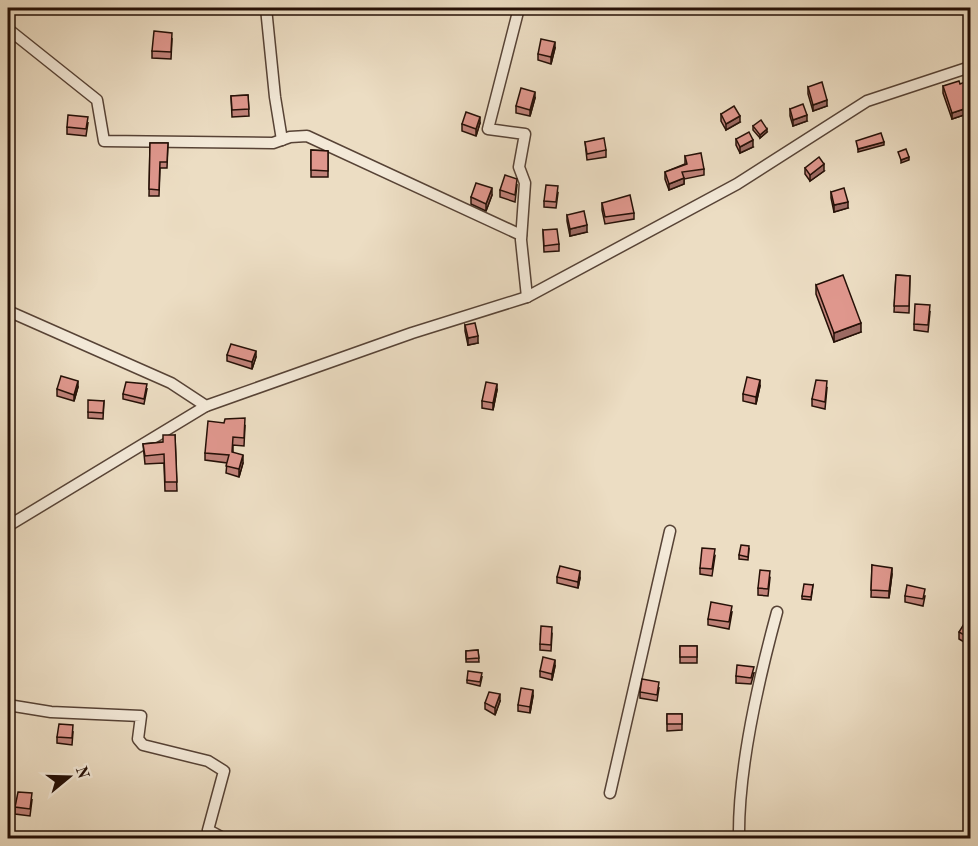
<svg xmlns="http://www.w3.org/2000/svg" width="978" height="846" font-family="'Old Standard TT',serif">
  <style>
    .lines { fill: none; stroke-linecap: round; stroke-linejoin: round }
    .minor-casing { stroke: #574336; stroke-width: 13 }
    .minor { stroke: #f3e9d8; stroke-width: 10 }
    .wall { fill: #c08279; stroke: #251007; stroke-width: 1.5 }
    .shaded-wall { fill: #9c6a63; stroke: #251007; stroke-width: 1.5 }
    .building { fill: #df978d; stroke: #251007; stroke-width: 1.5 }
  </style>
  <rect width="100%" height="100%" fill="#ecddc3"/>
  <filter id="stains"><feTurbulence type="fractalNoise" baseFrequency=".00333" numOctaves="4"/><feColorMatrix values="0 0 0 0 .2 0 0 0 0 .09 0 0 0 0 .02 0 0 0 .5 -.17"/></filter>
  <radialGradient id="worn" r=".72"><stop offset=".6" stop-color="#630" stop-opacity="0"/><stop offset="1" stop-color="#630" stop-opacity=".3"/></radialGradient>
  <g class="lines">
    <defs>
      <g id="minor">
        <polyline points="266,8 275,97 282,140"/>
        <polyline points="519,8 488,129 525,134 519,167 525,183 521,240 527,297"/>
        <polyline points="8,10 9,8"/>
        <polyline points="8,29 97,100 104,141 273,143 290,137 307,136 521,235"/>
        <polyline points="8,311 171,383 206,406 412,333 527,297 737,184 867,101 970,67"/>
        <polyline points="8,526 206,406"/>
        <polyline points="8,705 51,712 141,716 138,739 143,745 208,761 224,771 208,830 223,838"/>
        <polyline points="610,793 670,531"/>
        <path d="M739,838c-1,-68 20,-160 38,-226"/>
      </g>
    </defs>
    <use href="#minor" class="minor-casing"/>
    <use href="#minor" class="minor"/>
  </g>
  <g class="wall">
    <polygon points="172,39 171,59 152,58 152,51"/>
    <polygon points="555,48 551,64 538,60 538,54"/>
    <polygon points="960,84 966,102 967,114 952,119 943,93 943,86"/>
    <polygon points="808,87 827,106 813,111 808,94"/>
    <polygon points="248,95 249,116 232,117 231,96"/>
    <polygon points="535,98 530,116 516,113 516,106"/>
    <polygon points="790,109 807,121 793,126 790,116"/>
    <polygon points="721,114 740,122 726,130 721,121"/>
    <polygon points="88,123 86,136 67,134 67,127"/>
    <polygon points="480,123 476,136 462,131 462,124"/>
    <polygon points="753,126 767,132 760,138 753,130"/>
    <polygon points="736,139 753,147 740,153 736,145"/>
    <polygon points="585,142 606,150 606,157 587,160"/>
    <polygon points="150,143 168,143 167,168 160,168 159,196 149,196"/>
    <polygon points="311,150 328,151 328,177 311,177"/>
    <polygon points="685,156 704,169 704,175 684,179 684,184 669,190 665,179 665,172 685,164"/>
    <polygon points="805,168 824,171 810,181 805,174"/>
    <polygon points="517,185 515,202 500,197 500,190"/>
    <polygon points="831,192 848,208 834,212 831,198"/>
    <polygon points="558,193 556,208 544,207 544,201"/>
    <polygon points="492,195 486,211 471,204 471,197"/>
    <polygon points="602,203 634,213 634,219 605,224 602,210"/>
    <polygon points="567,215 587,232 570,236 567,221"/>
    <polygon points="543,230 559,244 559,251 544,252"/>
    <polygon points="896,275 910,276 909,313 894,312"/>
    <polygon points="816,285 861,332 834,342 816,294"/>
    <polygon points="930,312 928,332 914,330 914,324"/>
    <polygon points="465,325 478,343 468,345 465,331"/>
    <polygon points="227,355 256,357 252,369 227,361"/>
    <polygon points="760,386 756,404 743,401 743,394"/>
    <polygon points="78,387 74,401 57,396 57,389"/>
    <polygon points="827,388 825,409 812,406 812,399"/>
    <polygon points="147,389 144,404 123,399 123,394"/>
    <polygon points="497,390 493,410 482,408 482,401"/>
    <polygon points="104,401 103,419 88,418 88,412"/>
    <polygon points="245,426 244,446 233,445 233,453 243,463 239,477 226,473 227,463 205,460 205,453"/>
    <polygon points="175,435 177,491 165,491 164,463 145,464 143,444 163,442"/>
    <polygon points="749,549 748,560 739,559 739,555"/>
    <polygon points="715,556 712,576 700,574 700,568"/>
    <polygon points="872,565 892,574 889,598 871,597"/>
    <polygon points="557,577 580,578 578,588 557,583"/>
    <polygon points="770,578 768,596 758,595 758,588"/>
    <polygon points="813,585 811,600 802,599 802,596"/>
    <polygon points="905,596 925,596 923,606 905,602"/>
    <polygon points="732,612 729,629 708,625 708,619"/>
    <polygon points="970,621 970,642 969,645 959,639 959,632"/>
    <polygon points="552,634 551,651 540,650 540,644"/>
    <rect x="680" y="646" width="17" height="17"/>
    <polygon points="478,650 479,662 466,662 466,651"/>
    <polygon points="555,666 552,680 540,677 540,671"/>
    <polygon points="754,673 751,684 736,683 736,676"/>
    <polygon points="482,677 480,686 467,683 467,680"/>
    <polygon points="659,688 657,701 640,698 640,692"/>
    <polygon points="533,696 530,713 518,711 518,705"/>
    <polygon points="500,701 495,715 485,709 485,703"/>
    <polygon points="667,714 682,714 682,730 667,731"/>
    <polygon points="73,732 72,745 57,743 57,737"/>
    <polygon points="32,800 30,816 15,814 15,807"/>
  </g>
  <g class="shaded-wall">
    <polygon points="555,42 555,48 551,64 551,57"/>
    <polygon points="535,92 535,98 530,116 530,110"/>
    <polygon points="970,93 970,100 964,102 964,96"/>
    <polygon points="827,100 827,106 813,111 813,105"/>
    <polygon points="967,108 967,114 952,119 952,113"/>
    <polygon points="807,115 807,121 793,126 793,120"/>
    <polygon points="740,116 740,122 726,130 726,124"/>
    <polygon points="480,117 480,123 476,136 476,129"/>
    <polygon points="767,129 767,132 760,138 760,135"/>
    <polygon points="753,140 753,147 740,153 740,147"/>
    <polygon points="884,142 884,145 858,152 858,149"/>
    <polygon points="909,157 909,160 901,163 901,160"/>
    <polygon points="824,164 824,171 810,181 810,175"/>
    <polygon points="684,178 684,184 669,190 669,184"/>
    <polygon points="492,188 492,195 486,211 486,204"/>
    <polygon points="848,202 848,208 834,212 834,205"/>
    <polygon points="587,225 587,232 570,236 570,229"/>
    <polygon points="861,323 861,332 834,342 834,333"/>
    <polygon points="478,336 478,343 468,345 468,338"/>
    <polygon points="256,351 256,357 252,369 252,362"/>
    <polygon points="760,380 760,386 756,404 756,397"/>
    <polygon points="78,381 78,387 74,401 74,395"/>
    <polygon points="497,384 497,390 493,410 493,403"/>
    <polygon points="243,455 243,463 239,477 239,469"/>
    <polygon points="892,568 892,574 889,598 889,591"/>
    <polygon points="580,571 580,578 578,588 578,582"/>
    <polygon points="555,660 555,666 552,680 552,674"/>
    <polygon points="533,690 533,696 530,713 530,707"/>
    <polygon points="500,694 500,701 495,715 495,708"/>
  </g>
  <g class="building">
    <polygon points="154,31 172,33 171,52 152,51"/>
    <polygon points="541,39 555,42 551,57 538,54"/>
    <polygon points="970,80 970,93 964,96 967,108 952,113 943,86 959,81 960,84"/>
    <polygon points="822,82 827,100 813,105 808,87"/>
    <polygon points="521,88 535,92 530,110 516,106"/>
    <polygon points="248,95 249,109 232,110 231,96"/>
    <polygon points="803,104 807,115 793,120 790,109"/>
    <polygon points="734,106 740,116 726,124 721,114"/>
    <polygon points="466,112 480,117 476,129 462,124"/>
    <polygon points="68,115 88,117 86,129 67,127"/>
    <polygon points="761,120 767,129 760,135 753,126"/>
    <polygon points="749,132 753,140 740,147 736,139"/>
    <polygon points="881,133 884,142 858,149 856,141"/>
    <polygon points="604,138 606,150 587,154 585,142"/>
    <polygon points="150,143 168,143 167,162 160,162 159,190 149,189"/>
    <polygon points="906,149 909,157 901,160 898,152"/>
    <polygon points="311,150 328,151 328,171 311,170"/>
    <polygon points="701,153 704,169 682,172 684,178 669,184 665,172 687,164 685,156"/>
    <polygon points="819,157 824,164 810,175 805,168"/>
    <polygon points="505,175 517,179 515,195 500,190"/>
    <polygon points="476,183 492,188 486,204 471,197"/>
    <polygon points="546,185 558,186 556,202 544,201"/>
    <polygon points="844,188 848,202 834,205 831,192"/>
    <polygon points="630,195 634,213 605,217 602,203"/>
    <polygon points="584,211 587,225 570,229 567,215"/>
    <polygon points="557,229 559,244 544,246 543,230"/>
    <polygon points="843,275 861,323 834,333 816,285"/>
    <polygon points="896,275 910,276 909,306 894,306"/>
    <polygon points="915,304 930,305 928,325 914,324"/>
    <polygon points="475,323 478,336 468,338 465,325"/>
    <polygon points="231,344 256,351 252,362 227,355"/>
    <polygon points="61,376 78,381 74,395 57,389"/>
    <polygon points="747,377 760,380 756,397 743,394"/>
    <polygon points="816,380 827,381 825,402 812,399"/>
    <polygon points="126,382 147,384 144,399 123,394"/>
    <polygon points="486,382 497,384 493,403 482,401"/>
    <polygon points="88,400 104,401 103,413 88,412"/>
    <polygon points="245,418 244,438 233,437 232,452 243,455 239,469 226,466 229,455 205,453 208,421 224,423 225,419"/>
    <polygon points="163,435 175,435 177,482 165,482 164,454 145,456 143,444 163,442"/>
    <polygon points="741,545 749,546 748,557 739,555"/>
    <polygon points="702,548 715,549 712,569 700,568"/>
    <polygon points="872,565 892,568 889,591 871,590"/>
    <polygon points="560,566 580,571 578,582 557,577"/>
    <polygon points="760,570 770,571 768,589 758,588"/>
    <polygon points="804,584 813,585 811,597 802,596"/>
    <polygon points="907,585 925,589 923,599 905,596"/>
    <polygon points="711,602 732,606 729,622 708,619"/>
    <polygon points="967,619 970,621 970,635 969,638 959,632"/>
    <polygon points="541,626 552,627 551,645 540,644"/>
    <rect x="680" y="646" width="17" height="11"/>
    <polygon points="478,650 479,658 466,659 466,651"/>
    <polygon points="543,657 555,660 552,674 540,671"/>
    <polygon points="737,665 754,667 751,678 736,676"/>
    <polygon points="468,671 482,673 480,682 467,680"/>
    <polygon points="642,679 659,682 657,695 640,692"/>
    <polygon points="521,688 533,690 530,707 518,705"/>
    <polygon points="489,692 500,694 495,708 485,703"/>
    <rect x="667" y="714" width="15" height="10"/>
    <polygon points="59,724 73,725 72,738 57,737"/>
    <polygon points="18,792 32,793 30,809 15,807"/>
  </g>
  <rect width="978" height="846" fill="none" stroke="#ecddc3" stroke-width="30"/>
  <rect x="9" y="9" width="960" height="828" fill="none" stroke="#251007" stroke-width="3"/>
  <rect x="15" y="15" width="948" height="816" fill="none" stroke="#251007" stroke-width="1.5"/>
  <g transform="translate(69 777) rotate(71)" stroke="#f3e9d8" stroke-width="4.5" paint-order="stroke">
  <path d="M0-4.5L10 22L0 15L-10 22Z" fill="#251007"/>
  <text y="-9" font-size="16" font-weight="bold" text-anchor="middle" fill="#251007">N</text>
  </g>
  <rect width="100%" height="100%" filter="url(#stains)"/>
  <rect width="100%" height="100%" fill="url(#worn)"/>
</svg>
